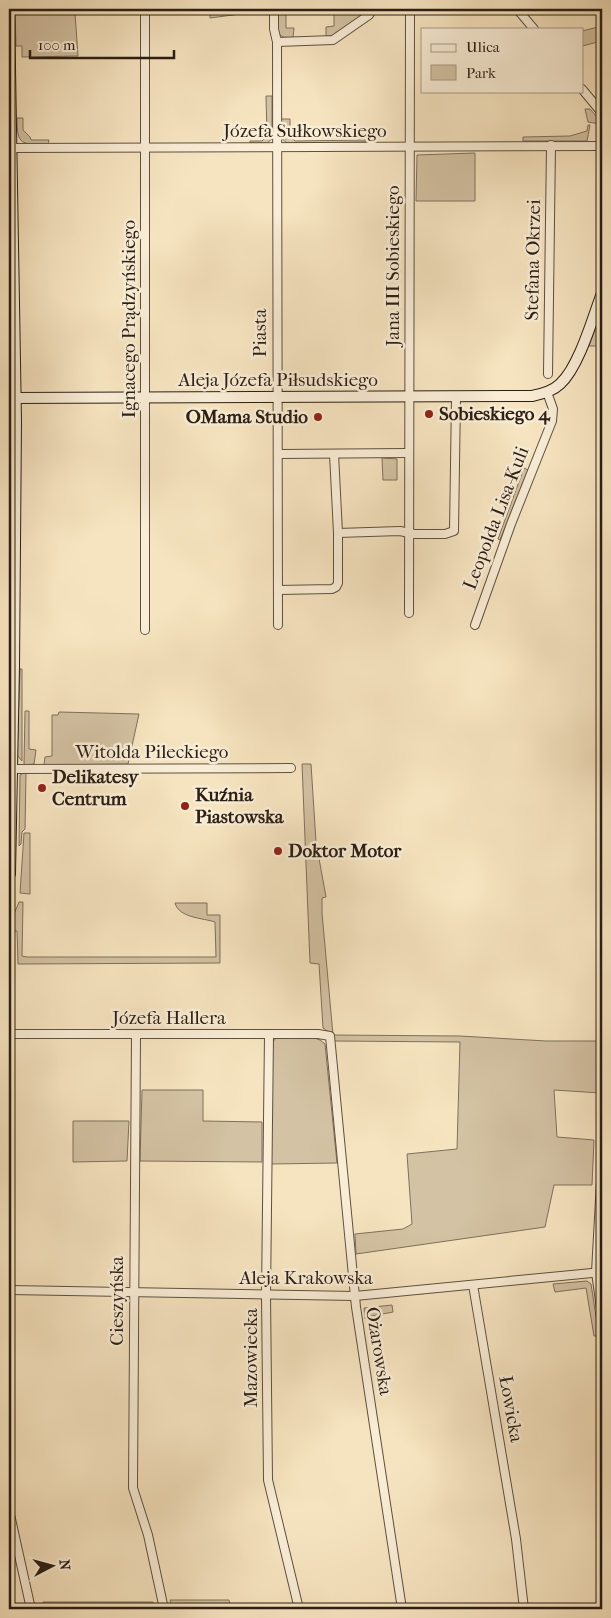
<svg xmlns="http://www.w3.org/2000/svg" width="611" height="1618" font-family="'IM FELL French Canon',serif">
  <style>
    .green { fill: #d3c2a3; stroke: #7f705c }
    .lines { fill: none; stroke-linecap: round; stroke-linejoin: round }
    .street-casing { stroke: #5e503f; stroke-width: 10 }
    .secondary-casing { stroke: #2b1e14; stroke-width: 12 }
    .street { stroke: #f9edd6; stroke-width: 8 }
    .secondary { stroke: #f9edd6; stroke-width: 10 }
    .poi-dot { fill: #8f2418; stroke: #f9edd6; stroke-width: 2 }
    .labels { text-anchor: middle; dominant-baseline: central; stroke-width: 5; stroke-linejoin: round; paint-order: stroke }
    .street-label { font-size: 19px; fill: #2b1e14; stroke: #f9edd6 }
    .poi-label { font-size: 19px; font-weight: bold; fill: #2b1e14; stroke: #f9edd6; text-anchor: start }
  </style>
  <rect width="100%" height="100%" fill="#f6e4c0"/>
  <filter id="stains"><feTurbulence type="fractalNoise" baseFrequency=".004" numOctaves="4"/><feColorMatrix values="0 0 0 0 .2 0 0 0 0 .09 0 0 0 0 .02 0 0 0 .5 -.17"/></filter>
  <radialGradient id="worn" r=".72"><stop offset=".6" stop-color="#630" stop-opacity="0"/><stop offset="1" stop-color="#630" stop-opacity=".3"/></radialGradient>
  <g class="green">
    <polygon points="15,9 91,9 75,13 78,56 22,57 22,46 16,46"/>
    <polygon points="210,9 265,9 265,11 251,10 248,13 210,18"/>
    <polygon points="275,9 345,9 346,12 360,11 361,9 369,9 367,12 333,36 328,37 326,35 326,27 334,26 334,11 325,11 325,9 319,9 319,11 302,11 302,9"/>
    <polygon points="275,12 286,12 286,28 294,28 293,38 283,37 276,32"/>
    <polygon points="602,26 602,41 582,46 582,31"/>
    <polygon points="266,96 272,96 272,139 267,143 250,143 250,141 262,141 267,136"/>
    <polygon points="585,109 590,109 602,123 602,140 600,141 600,124 588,122"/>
    <path d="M17,118h6v12l7,7 1,3h18l-1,4c-27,0 -31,2 -31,-26z"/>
    <polygon points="281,119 290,119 290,135 295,141 366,140 365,142 287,143 281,138"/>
    <polygon points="588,125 590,125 587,141 523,141 523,137 570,136 587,131"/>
    <polygon points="475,153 475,201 416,201 417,155"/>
    <polygon points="602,309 602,346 588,346"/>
    <polygon points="382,458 397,459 397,480 383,480"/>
    <polygon points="524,468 528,470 500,540 498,539"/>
    <polygon points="20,669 22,669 22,761 17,755"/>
    <polygon points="25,711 29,711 29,749 36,750 34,764 24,765"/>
    <polygon points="59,712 139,714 128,764 44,765 45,757 52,756 52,715 58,715"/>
    <polygon points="302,764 311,764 316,842 326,897 322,898 322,913 333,1035 460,1036 546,1041 602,1041 600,1093 554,1090 557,1137 594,1140 592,1185 554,1185 545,1227 356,1254 355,1234 403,1229 412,1224 407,1154 457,1149 460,1042 334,1041 333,1035 323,1028 319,964 310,963"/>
    <polygon points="26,772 25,829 22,832 21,844 19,846 20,775"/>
    <polygon points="24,833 30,833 30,894 20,893"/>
    <path d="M19,902h4l-1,54 5,1h189l-1,-35c-12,-4 -36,-4 -40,-19h32v12h13v48l-202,1 -1,-33h-3v-17z"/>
    <polygon points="312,1037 320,1040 325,1044 337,1163 271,1164 272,1043 276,1038"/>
    <polygon points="142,1090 203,1090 203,1121 262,1122 262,1162 140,1161"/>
    <polygon points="73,1121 129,1121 127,1161 73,1162"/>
    <polygon points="587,1281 591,1284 599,1336 594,1336 586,1288 555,1292 553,1284"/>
    <polygon points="392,1305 393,1312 367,1317 365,1319 364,1308"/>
    <polygon points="170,1600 229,1600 231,1609 172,1609"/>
    <polygon points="43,1602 153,1602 155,1609 45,1609"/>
  </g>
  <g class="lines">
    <defs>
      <g id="street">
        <polyline points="145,9 145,630"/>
        <polyline points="274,9 274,29 277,42 278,625"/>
        <polyline points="517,9 534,29"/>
        <polyline points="277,42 333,40 369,15 372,9"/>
        <polyline points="582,89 602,113"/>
        <polyline points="9,148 602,146"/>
        <polyline points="548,374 551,145"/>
        <polyline points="278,454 408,453"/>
        <polyline points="338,533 400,531 414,534 445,534 454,531 456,397"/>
        <polyline points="278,590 332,589 336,587 338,583 338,533 334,454"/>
        <polyline points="409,613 410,9"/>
        <polyline points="475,625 511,524 552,421 553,409 547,392"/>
        <polyline points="12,769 291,768"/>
        <polyline points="9,964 10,874"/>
        <polyline points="9,1034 318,1034 330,1036 356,1307 402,1609"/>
        <polyline points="136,1034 133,1488 148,1535 164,1609"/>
        <polyline points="269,1034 266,1295 268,1480 299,1609"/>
        <polyline points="602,1163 596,1272 602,1316"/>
        <polyline points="473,1285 516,1539 524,1609"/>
        <polyline points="9,1290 355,1296 602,1272"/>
        <polyline points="9,1510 31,1609"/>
      </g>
      <g id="secondary">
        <polyline points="9,9 16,421 14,666 10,874"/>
        <path d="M10,398l522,-2c10,-2 21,-5 28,-12 19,-17 33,-67 42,-91"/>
      </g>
    </defs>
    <use href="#street" class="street-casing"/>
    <use href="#secondary" class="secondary-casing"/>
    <use href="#street" class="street"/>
    <use href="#secondary" class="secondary"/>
  </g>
  <g class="poi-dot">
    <circle cx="429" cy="414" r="5"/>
    <circle cx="318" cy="417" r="5"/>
    <circle cx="42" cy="788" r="5"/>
    <circle cx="185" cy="806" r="5"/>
    <circle cx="278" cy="851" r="5"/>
  </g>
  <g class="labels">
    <g class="street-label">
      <text x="305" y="131">Józefa Sułkowskiego</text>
      <text transform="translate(533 260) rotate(-89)">Stefana Okrzei</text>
      <text transform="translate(393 266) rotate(-90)">Jana III Sobieskiego</text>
      <text transform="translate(129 319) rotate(-90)">Ignacego Prądzyńskiego</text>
      <text transform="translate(260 333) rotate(-90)">Piasta</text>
      <text x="278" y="380">Aleja Józefa Piłsudskiego</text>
      <text transform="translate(496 518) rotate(-69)">Leopolda Lisa-Kuli</text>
      <text x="152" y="752">Witolda Pileckiego</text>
      <text x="169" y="1018">Józefa Hallera</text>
      <text x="306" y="1278">Aleja Krakowska</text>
      <text transform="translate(117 1301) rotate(-90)">Cieszyńska</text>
      <text transform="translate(379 1351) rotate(81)">Ożarowska</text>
      <text transform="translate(251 1358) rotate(-90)">Mazowiecka</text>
      <text transform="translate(511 1409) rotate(80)">Łowicka</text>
    </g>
    <g class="poi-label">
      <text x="439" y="414">Sobieskiego 4</text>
      <text x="308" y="417" text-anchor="end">OMama Studio</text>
      <text x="52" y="777">Delikatesy<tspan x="52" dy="22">Centrum</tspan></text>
      <text x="195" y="795">Kuźnia<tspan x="195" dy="22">Piastowska</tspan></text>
      <text x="288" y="851">Doktor Motor</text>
    </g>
  </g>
  <rect width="611" height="1618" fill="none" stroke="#f6e4c0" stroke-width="30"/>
  <rect x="10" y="10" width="591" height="1598" fill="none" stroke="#2b1e14" stroke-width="2.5"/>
  <rect x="15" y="15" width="581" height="1588" fill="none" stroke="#2b1e14"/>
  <rect x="421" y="28" width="162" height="65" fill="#f9edd6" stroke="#a79a88"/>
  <rect x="431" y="44" width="25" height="8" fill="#f9edd6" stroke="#a79a88"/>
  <text x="466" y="52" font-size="15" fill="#2b1e14">Ulica</text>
  <rect x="431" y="65" width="25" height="15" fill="#d3c2a3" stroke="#a79a88"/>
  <text x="466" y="78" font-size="15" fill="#2b1e14">Park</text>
  <g transform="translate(52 1566) rotate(84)" stroke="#f9edd6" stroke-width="4" paint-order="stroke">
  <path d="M0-4L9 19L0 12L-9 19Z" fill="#2b1e14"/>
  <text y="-8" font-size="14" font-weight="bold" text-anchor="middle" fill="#2b1e14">N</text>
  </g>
  <path d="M30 50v8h144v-8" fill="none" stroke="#2b1e14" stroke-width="2.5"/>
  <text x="38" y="50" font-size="15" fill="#2b1e14" stroke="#f9edd6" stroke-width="4" paint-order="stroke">100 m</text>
  <rect width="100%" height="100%" filter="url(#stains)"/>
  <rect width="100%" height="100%" fill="url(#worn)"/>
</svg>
